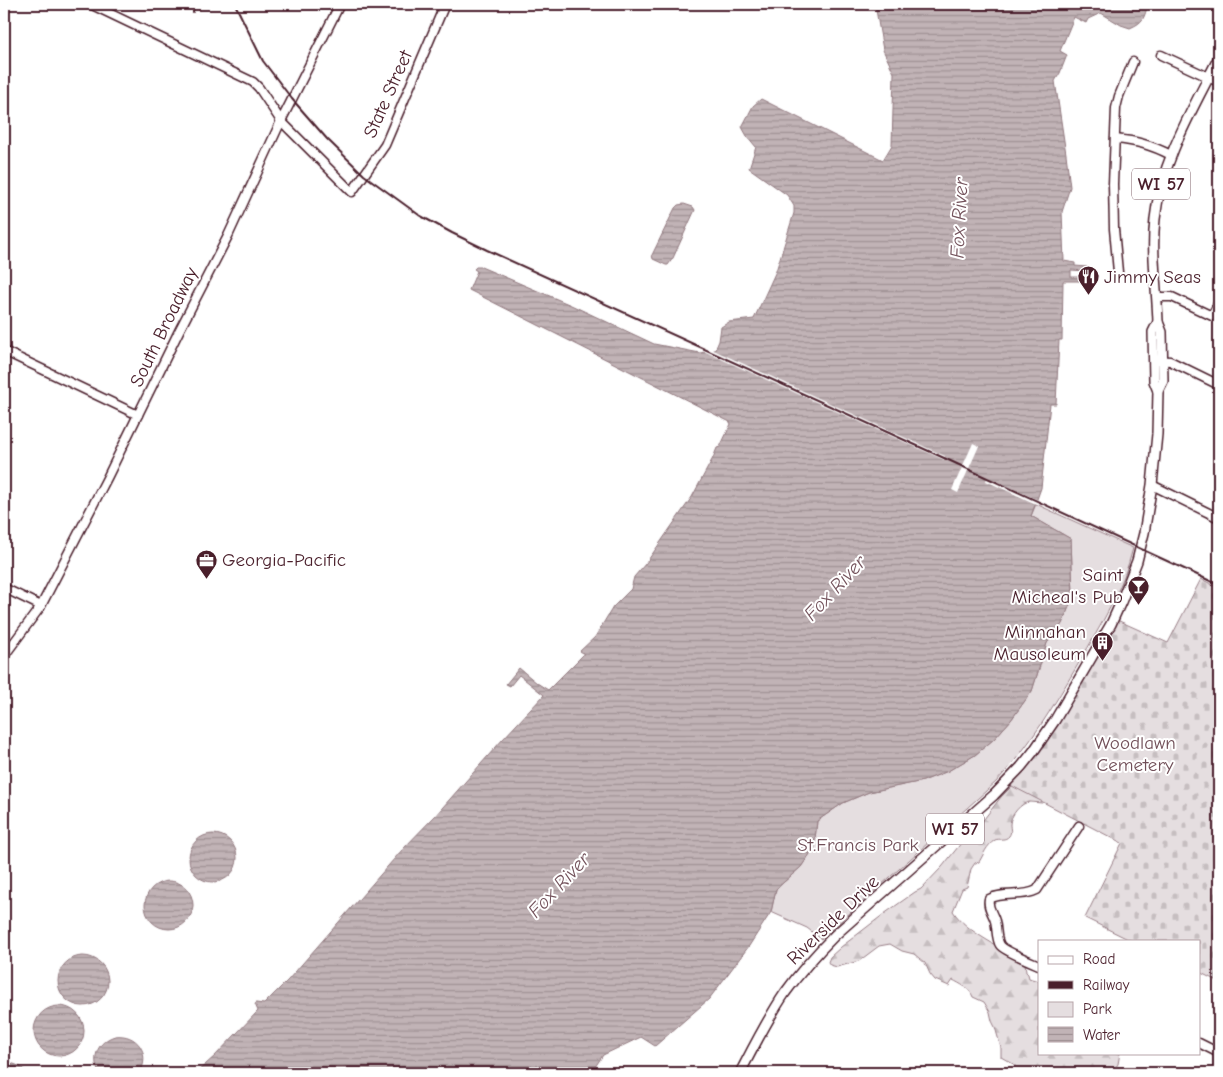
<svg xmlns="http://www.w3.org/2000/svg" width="1223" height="1077" font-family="'Comic Neue',sans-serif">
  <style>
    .forest { fill: url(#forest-firs); stroke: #987e86 }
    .cemetery { fill: url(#cemetery-stones); stroke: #987e86 }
    .park { fill: #e5dee0; stroke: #987e86 }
    .water { fill: url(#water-rules); stroke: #91787e }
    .pier { fill: #fff }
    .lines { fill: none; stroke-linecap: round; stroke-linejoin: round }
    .minor-casing { stroke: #4a1f2b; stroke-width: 11 }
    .major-casing { stroke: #4a1f2b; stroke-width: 12 }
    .minor { stroke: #fff; stroke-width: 8 }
    .major { stroke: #fff; stroke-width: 9 }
    .rail { stroke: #4a1f2b; stroke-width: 2 }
    .labels { text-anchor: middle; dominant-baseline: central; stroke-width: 4; stroke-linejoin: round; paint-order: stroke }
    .shield { fill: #fff; stroke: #80626b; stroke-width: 1 }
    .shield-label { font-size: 18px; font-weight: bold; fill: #4a1f2b }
    .street-label { font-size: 19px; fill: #4a1f2b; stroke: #fff }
    .poi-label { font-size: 19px; fill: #4a1f2b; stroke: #fff; text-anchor: start }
    .park-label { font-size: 19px; fill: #714f58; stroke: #fff }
    .water-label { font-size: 20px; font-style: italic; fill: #74535c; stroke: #fff }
  </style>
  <defs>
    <pattern id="forest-firs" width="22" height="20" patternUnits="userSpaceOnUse" patternTransform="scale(1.25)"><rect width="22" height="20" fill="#e5dee0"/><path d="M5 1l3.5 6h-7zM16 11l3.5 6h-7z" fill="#c6bec0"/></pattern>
    <pattern id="cemetery-stones" width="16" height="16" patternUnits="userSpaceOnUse" patternTransform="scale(1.25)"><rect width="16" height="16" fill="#e5dee0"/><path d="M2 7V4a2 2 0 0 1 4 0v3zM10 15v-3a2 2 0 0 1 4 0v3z" fill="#c6bec0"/></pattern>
    <pattern id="water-rules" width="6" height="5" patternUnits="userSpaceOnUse" patternTransform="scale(1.25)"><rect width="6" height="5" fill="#c1b3b6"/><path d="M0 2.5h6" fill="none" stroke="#9f9194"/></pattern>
  </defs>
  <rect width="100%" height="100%" fill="#fff"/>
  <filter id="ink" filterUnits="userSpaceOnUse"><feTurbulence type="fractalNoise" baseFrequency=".02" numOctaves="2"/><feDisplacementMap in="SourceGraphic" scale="10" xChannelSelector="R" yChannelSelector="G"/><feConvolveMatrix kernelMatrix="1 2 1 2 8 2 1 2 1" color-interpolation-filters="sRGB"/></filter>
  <g filter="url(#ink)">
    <path class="forest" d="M1020,778l25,22 -3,3c-4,0 -8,-1 -12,-1 -9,0 -20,14 -20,22 0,5 2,8 -1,12 -4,5 -9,2 -14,4 -9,6 -11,14 -16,22l-4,1 -4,6 -4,18 -5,2 -9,22c14,22 50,37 72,51l1,10 2,2 1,4c4,2 7,1 10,4v71h81l-2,11 -6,9h-99l2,-8 -14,-8v-9l-6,-21 -3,-6 -2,-9 -6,-10 -11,-5c-3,-9 -13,-13 -20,-17l-4,6 -14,-6 -5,-6 -5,-11 -11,-9 -12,-3 -12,-7 -11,2 -20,15 -22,6 -7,-2 -2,-3 2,-5 11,-10 43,-33 31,-22 6,-3 21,-22 20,-25 5,-1 34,-44z"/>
    <polygon class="cemetery" points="1201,579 1219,588 1219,982 1199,972 1199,941 1132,941 1085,918 1122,843 1010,785 1028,766 1117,620 1168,643"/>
    <path class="park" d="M1036,504l97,44c-10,41 -32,77 -53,113 -26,44 -49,84 -84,121l-175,157 -14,-11 -36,-16 5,-23 25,-22 13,-19 3,-27 26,-18 26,-11 54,-11 25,-10 27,-16 19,-16 17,-19 21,-29 15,-48 15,-19 11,-28 -2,-57 -40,-23z"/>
    <g class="water">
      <path d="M875,4h273c-4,14 -4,18 -18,24l-9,-3 -20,-12 -13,6 -2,4 -12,-6 -14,34 7,4 -7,18 -5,8 11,73 4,33 -8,25 2,49 11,2v3l12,1v4l-16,-1v7h10v4h-18l-1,59h-3l-3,64h-6l-9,84 -10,28 40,23 2,58 -11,27 -15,19 -15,48 -21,29 -17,19 -19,16 -27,16 -25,10 -54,11 -26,11 -26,18 -3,27 -13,19 -25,22 -5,23 -22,34 -40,53 -54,47 -14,-9 -38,18 -12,18h-395l19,-17 43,-45 -3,-7 1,-1 8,1 24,-24 114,-130 33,-34 68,-77 41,-44 -25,-20 -9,11 -4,-2 13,-16 18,15 11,7 35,-35v-2l-3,-2 15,-14 18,-30 18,-18 3,-12 12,-14 46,-66 21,-39 4,-10 3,-1 11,-23 -1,-2 -261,-132 8,-19 -3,-2 2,-2h5l90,38 83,39 46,9 15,-3 4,-9 2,-14 8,-5 25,-3 22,-48 18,-58v-7l-7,-11 -38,-27 7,-21 -9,-11 -5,-9 11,-21 8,-7 122,61 9,-15 2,-72 -11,-23z"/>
      <polygon points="684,204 693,207 695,210 694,212 673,258 668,265 666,265 653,259 652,255 675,208 678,205"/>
      <circle cx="213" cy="858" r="24"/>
      <circle cx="169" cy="905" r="24"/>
      <circle cx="83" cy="981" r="25"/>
      <circle cx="59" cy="1031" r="25"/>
      <path d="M115,1036c22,-3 36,17 25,37h-41c-8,-16 -1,-32 16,-37z"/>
      <polygon points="4,1056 8,1059 11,1063 19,1066 28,1073 4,1073"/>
    </g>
    <g class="pier">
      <polygon points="709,348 945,456 944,460 701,350"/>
      <polygon points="973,443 979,446 958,493 952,490"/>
      <polygon points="987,477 1038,500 1036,504 986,481"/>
    </g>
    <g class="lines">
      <defs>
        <g id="minor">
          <polyline points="90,4 253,82 259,88 281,121 352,192 385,145 445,4"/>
          <polyline points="1161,55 1219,82"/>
          <path d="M1115,139c22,2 36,6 56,16"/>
          <polyline points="1118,272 1114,229 1113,184 1116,108 1119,96 1133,62"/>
          <polyline points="1157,297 1172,297 1212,316 1219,302"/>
          <polyline points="4,351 138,415"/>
          <polyline points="1158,360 1170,361 1219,385"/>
          <polyline points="1152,485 1219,518"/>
          <polyline points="4,588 41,606"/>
          <polyline points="4,656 41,606 108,476 179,331 228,236 281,121 340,4"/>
          <path d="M1039,965c-7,-3 -35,-14 -39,-20 -4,-6 -3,-17 -5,-24 -2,-8 -8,-13 -6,-22 15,-8 33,-1 48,-9l42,-64"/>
          <polyline points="1199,1043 1219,1053"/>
        </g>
        <g id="major">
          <path d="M1158,391l5,-10 -1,-49 -4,-10c-1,-34 -7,-69 -3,-103 6,-58 38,-110 64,-162"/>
          <path d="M740,1073c14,-27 28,-55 45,-80 15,-21 32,-40 50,-58l159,-140 27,-28 12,-15 22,-32 56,-96 10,-22 16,-41 7,-28 8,-48 5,-51 1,-43 -4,-10 -1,-49 5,-10"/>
        </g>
      </defs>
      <use href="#minor" class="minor-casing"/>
      <use href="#major" class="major-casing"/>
      <use href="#minor" class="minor"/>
      <use href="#major" class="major"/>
      <g class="rail">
        <polyline points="235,4 263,61 292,99 327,139 364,175 419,215 452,233 487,250 944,458 1219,585"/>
        <polyline points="193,12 194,4"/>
      </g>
    </g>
  </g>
  <defs>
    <symbol id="restaurant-pin" viewBox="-11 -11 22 30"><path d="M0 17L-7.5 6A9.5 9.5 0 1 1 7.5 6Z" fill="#4a1f2b" stroke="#fff"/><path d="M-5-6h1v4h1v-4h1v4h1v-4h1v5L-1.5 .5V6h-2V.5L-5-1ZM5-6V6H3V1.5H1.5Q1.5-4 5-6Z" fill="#fff"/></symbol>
    <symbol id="office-pin" viewBox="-11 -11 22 30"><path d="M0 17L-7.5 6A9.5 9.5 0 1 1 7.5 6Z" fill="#4a1f2b" stroke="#fff"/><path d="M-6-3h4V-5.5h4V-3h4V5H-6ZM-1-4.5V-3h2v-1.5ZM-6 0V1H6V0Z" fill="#fff"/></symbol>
    <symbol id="bar-pin" viewBox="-11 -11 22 30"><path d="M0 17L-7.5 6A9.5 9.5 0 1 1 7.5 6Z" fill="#4a1f2b" stroke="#fff"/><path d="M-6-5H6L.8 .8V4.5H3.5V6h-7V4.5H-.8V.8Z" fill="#fff"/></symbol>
    <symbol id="building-pin" viewBox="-11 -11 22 30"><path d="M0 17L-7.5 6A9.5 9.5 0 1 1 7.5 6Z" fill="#4a1f2b" stroke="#fff"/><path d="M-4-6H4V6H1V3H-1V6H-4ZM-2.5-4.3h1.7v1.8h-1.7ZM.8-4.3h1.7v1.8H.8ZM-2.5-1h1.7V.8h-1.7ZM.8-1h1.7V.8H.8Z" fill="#fff"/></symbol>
  </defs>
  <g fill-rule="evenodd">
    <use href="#restaurant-pin" x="1076" y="264" width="25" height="34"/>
    <use href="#office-pin" x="194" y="548" width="25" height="34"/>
    <use href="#bar-pin" x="1126" y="574" width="25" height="34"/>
    <use href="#building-pin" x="1090" y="630" width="25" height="34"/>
  </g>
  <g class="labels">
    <g class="shield">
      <rect x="1132" y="168.5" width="58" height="31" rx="4"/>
      <rect x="926" y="813.5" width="58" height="31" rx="4"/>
    </g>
    <g class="shield-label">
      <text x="1161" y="184">WI 57</text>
      <text x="955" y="829">WI 57</text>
    </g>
    <g class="street-label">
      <text transform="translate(388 94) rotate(-66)">State Street</text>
      <text transform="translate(164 327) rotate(-64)">South Broadway</text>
      <text transform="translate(833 920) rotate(-44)">Riverside Drive</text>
    </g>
    <g class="poi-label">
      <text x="1104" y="277">Jimmy Seas</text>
      <text x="222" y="560">Georgia-Pacific</text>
      <text x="1123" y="575" text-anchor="end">Saint<tspan x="1123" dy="22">Micheal's Pub</tspan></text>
      <text x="1086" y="632" text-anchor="end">Minnahan<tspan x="1086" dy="22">Mausoleum</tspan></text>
    </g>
    <g class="park-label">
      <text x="1135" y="743">Woodlawn<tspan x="1135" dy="22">Cemetery</tspan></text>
      <text x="858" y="845">St.Francis Park</text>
    </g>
    <g class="water-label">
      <text transform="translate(959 218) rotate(-87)">Fox River</text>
      <text transform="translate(835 588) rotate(-47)">Fox River</text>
      <text transform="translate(559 885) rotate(-47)">Fox River</text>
    </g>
  </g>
  <rect width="1223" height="1077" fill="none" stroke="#fff" stroke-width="20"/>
  <rect x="10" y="10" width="1203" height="1057" fill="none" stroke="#4a1f2b" stroke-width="2" filter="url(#ink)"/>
  <rect x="1038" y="940" width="162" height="115" fill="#ffffff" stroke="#b7a5aa"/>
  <rect x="1048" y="956" width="25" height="8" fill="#ffffff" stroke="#b7a5aa"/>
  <text x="1083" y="964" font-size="15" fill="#4a1f2b">Road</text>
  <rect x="1048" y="981" width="25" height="8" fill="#4a1f2b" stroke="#b7a5aa"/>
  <text x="1083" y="990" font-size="15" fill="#4a1f2b">Railway</text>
  <rect x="1048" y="1002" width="25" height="15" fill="#e5dee0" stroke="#b7a5aa"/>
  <text x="1083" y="1014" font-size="15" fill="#4a1f2b">Park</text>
  <rect x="1048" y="1027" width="25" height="15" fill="url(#water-rules)" stroke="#b7a5aa"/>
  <text x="1083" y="1040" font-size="15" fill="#4a1f2b">Water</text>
</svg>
